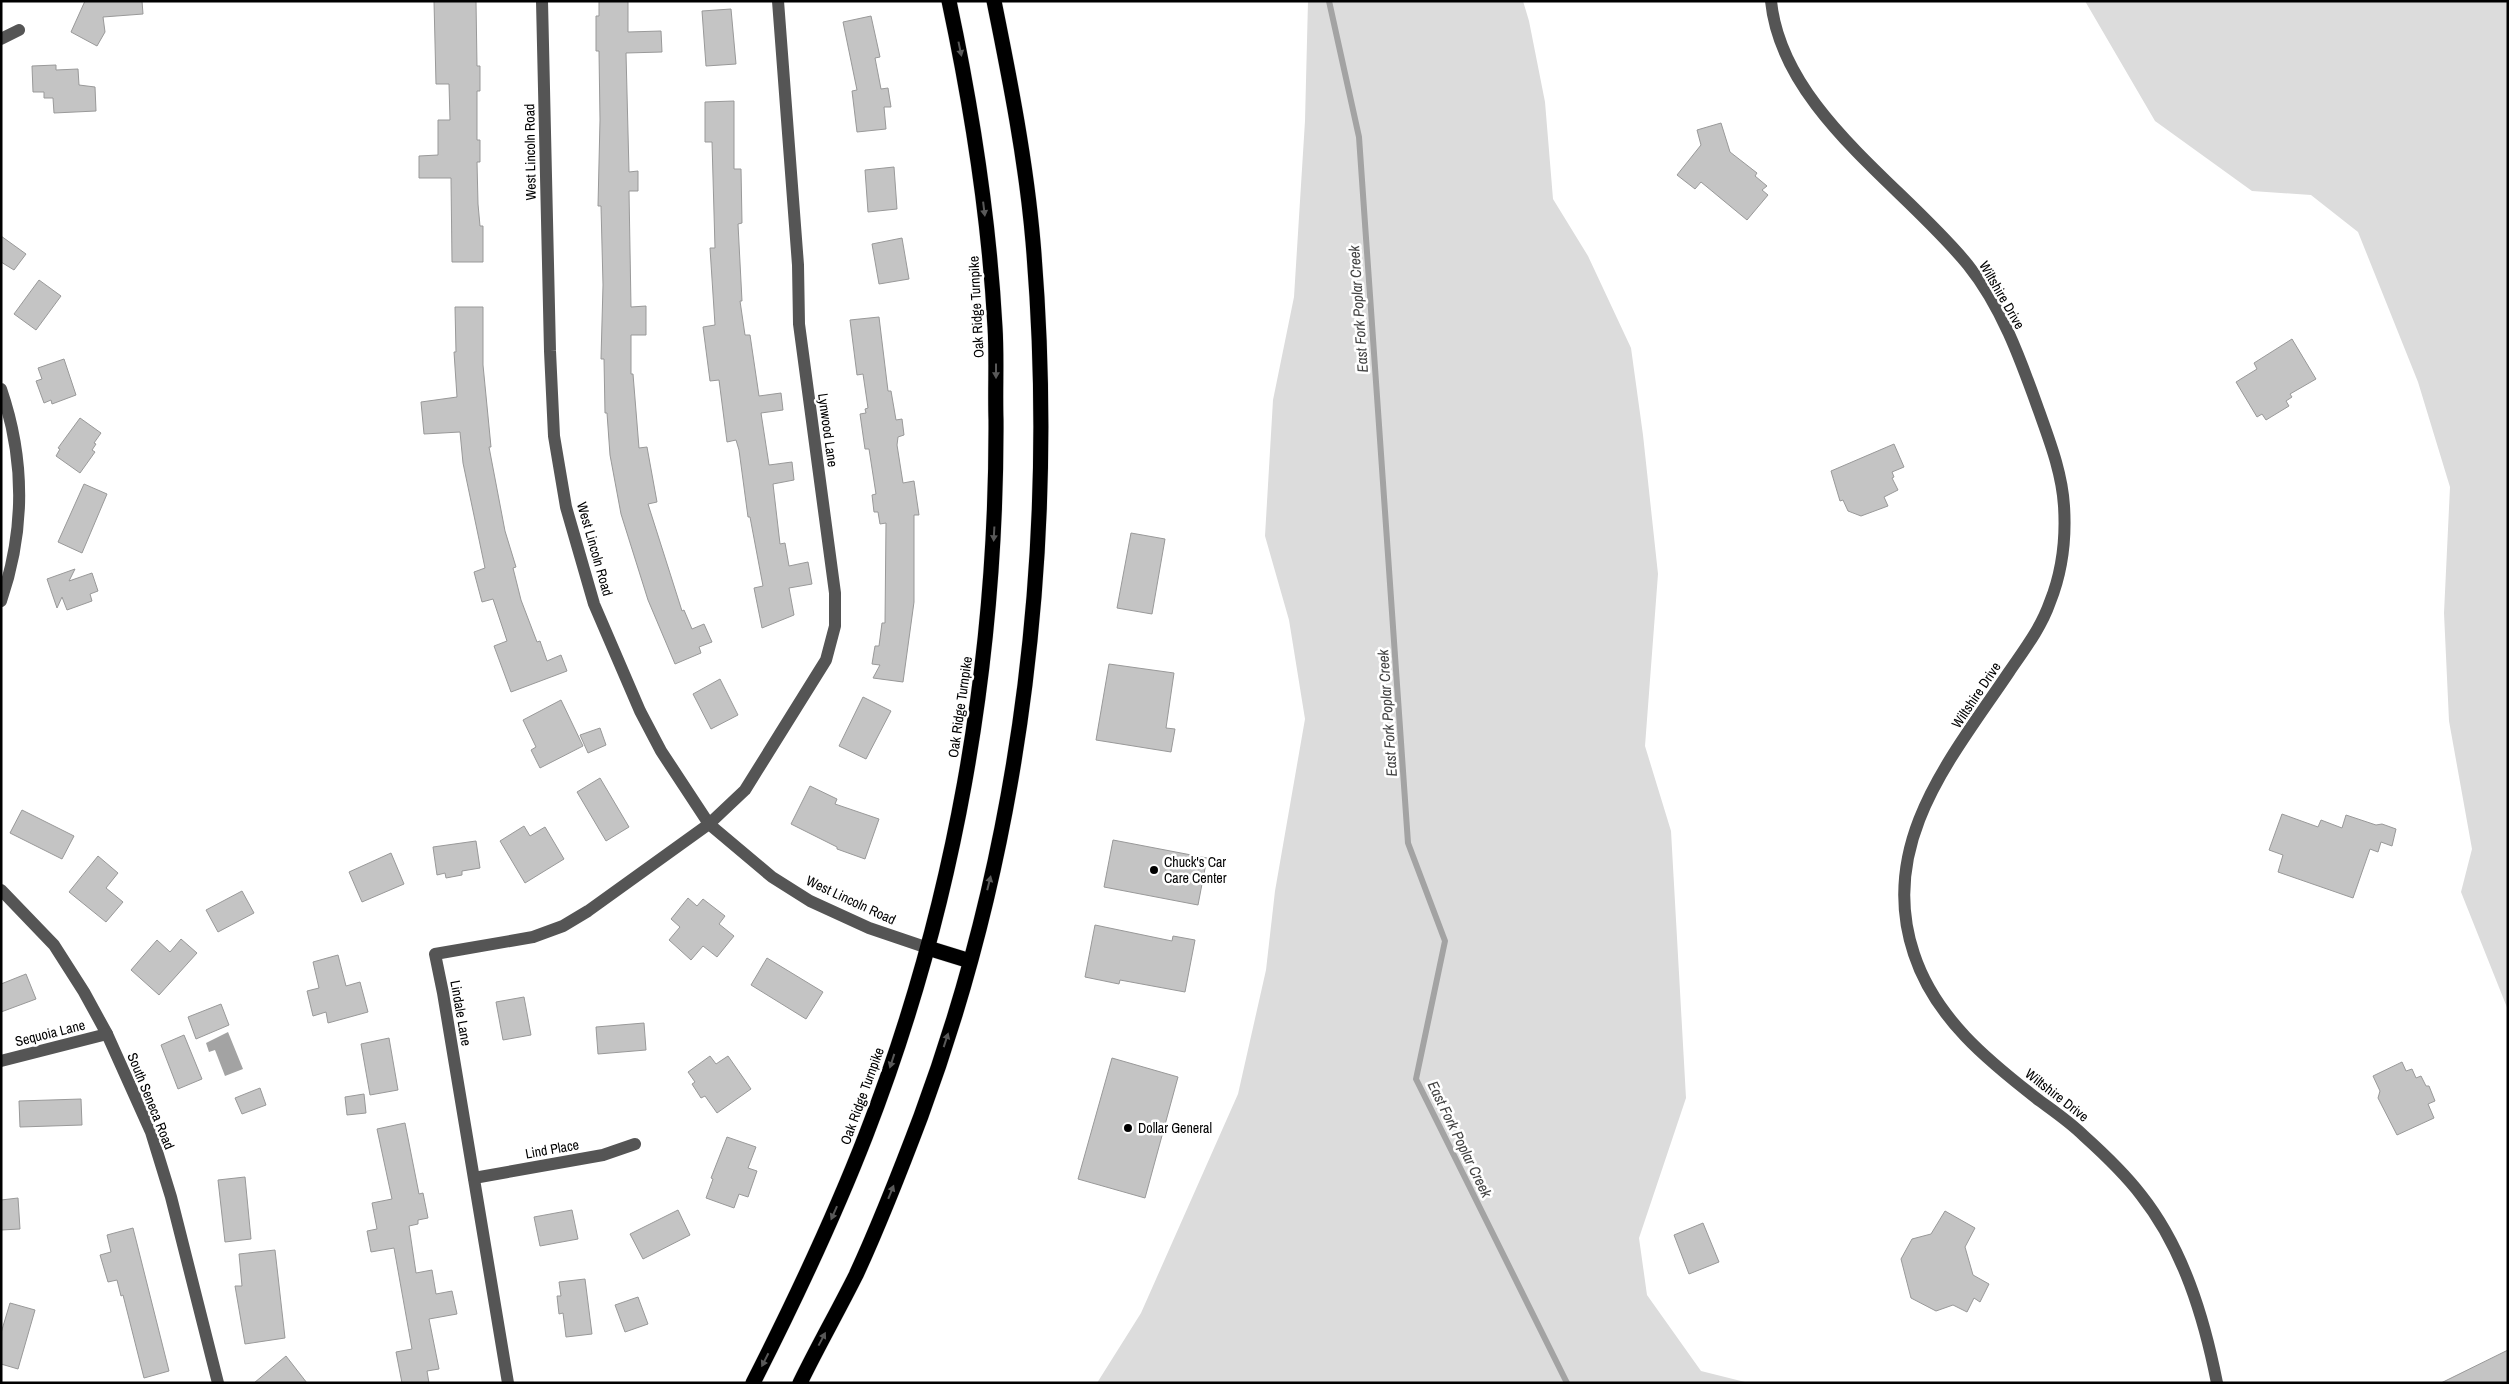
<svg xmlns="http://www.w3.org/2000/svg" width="2509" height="1384" font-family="'Archivo Narrow',sans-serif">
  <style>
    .green { fill: #dcdcdc }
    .water { fill: #a3a3a3 }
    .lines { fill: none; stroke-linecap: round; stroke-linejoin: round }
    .stream { stroke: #a3a3a3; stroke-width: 6 }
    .building { fill: #c4c4c4; stroke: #999 }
    .highway-casing { stroke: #dbdbdb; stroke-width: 16 }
    .minor { stroke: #555; stroke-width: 12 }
    .highway { stroke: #000; stroke-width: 15 }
    .oneway { fill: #595959 }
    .poi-dot { fill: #000; stroke: #fff; stroke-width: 2 }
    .labels { text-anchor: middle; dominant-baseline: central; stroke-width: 5; stroke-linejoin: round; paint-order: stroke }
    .street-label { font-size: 14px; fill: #000; stroke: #fff }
    .poi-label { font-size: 14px; fill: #000; stroke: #fff; text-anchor: start }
    .water-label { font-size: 15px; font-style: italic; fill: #444; stroke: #fff }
  </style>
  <rect width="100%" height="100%" fill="#fff"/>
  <g class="green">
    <polygon points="1308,1 1523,1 1529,21 1545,102 1553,199 1588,256 1631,348 1643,435 1658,574 1645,746 1671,831 1686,1098 1639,1238 1647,1295 1701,1371 1749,1383 1097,1383 1141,1313 1238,1094 1266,970 1275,891 1305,719 1289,620 1265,536 1273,400 1294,297 1305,121"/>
    <polygon points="2085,1 2508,1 2508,1010 2461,892 2472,849 2449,721 2444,613 2450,487 2418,382 2358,232 2311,195 2252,191 2155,121"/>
  </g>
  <polygon class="water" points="228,1032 243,1069 225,1076 215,1050 209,1052 206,1043"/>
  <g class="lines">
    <polyline class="stream" points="1329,1 1359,137 1408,843 1445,941 1416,1079 1567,1383"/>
  </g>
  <g class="building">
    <polygon points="85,1 142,1 143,14 103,17 105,32 97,46 71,32"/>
    <polygon points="434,1 476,1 477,66 480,66 480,91 477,91 477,140 480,140 480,162 477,162 478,204 480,226 483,226 483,262 452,262 451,178 419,178 419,156 438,155 438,120 450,120 449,84 436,84"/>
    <polygon points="599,1 628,1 628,32 661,31 662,52 626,53 629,172 638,171 638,191 629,191 631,307 646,306 646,335 631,335 631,374 633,374 639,448 647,447 657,502 648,504 682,611 684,610 692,629 704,624 712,642 699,647 701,653 675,664 648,600 621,514 610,455 607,413 605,413 604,359 601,359 603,285 601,206 598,206 600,120 599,51 596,51 596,16 599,16"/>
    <polygon points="731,9 736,64 706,66 702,11"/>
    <polygon points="871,16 880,57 875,58 881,89 888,88 891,107 884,107 886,129 857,132 852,91 857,90 843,22"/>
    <polygon points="56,65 56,70 78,69 79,85 95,87 96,111 54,113 53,98 44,98 44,92 33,92 32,66"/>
    <polygon points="734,101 734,169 741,169 742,223 738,224 742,301 740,301 745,335 750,335 759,396 781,393 783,410 761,413 769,465 792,462 794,480 773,484 780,544 785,543 789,566 808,562 812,584 789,588 794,615 762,628 754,588 763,586 750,517 748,517 739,450 736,440 727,442 719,380 710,381 703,327 715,325 710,248 715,248 712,142 705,142 705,102"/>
    <polygon points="1721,123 1730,152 1757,173 1755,176 1767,186 1762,190 1768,195 1747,220 1701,182 1695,189 1677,175 1701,145 1697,130"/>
    <polygon points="894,167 897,209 868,212 865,170"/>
    <polygon points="1,236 26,254 14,270 1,262"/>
    <polygon points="902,238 909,279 879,284 872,244"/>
    <polygon points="39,280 61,296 36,330 14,314"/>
    <polygon points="455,307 483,307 483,365 491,447 489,447 505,531 516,567 513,568 521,600 537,642 540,641 547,661 561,655 567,671 511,692 494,646 507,641 493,599 482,602 474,572 485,568 463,463 460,432 424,434 421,402 457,397 454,352 456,352"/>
    <polygon points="879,317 888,391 891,391 896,420 902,419 904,435 898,437 897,445 903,483 914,481 919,515 914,515 914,602 903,682 873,678 880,665 872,664 875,646 879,646 882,623 885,623 886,523 880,524 878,512 874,512 872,495 876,494 869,449 865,449 860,414 866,413 865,409 868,408 863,374 857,375 850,320"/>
    <polygon points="2292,339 2316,379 2290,394 2292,397 2286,401 2289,406 2266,420 2262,414 2257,417 2236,382 2257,369 2254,363"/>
    <polygon points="64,359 76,395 52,404 51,400 44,403 36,381 42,379 38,368"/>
    <polygon points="80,418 101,433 94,443 96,444 92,450 95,452 80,473 56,456 60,449 58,448"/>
    <polygon points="1894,444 1904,467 1892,472 1894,477 1892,478 1898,490 1884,497 1888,506 1861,516 1848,511 1843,500 1840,501 1831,471"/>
    <polygon points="84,484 107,494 82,553 58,542"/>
    <polygon points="1131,533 1165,539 1152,614 1117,608"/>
    <polygon points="75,569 69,581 92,573 98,591 90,594 92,601 67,610 62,597 57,608 47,579"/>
    <polygon points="1109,664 1174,673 1166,728 1175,729 1171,752 1096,740"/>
    <polygon points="720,679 738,715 711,729 693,694"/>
    <polygon points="863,697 891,711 866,759 839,746"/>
    <polygon points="561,700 583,746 540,768 531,750 536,747 523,720"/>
    <polygon points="600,728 606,745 588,753 580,735"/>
    <polygon points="600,778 629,827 606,841 577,792"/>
    <polygon points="810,786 837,799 835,804 879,819 865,859 837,849 837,847 791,824"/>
    <polygon points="22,810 74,836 62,859 10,833"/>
    <polygon points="2282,814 2318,827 2321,820 2342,828 2346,815 2376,825 2382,824 2396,829 2392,846 2381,842 2378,852 2370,849 2353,898 2278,872 2283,855 2269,850"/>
    <polygon points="524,826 530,836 545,827 564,859 525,883 500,841"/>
    <polygon points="1113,840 1207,858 1198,905 1104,887"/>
    <polygon points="476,841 480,868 462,871 462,875 446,878 445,873 437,875 433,847"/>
    <polygon points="391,853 404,884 362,902 349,872"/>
    <polygon points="98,856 118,873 106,888 123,902 106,922 69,892"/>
    <polygon points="242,891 254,913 218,932 206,910"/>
    <polygon points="688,898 697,906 703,899 725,916 719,924 734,936 717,957 703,946 691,960 669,940 680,927 671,919"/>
    <polygon points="1095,925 1172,941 1173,936 1195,940 1185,992 1120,980 1119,984 1085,977"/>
    <polygon points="181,939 197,953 159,995 131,970 157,940 170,952"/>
    <polygon points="338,955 346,986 360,982 368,1012 328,1023 326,1012 313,1016 307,991 319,988 313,962"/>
    <polygon points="767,958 823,992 806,1019 751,985"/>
    <polygon points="26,974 36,999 1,1012 1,984"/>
    <polygon points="524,997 531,1035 503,1040 496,1002"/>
    <polygon points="221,1004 229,1025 196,1039 188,1017"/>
    <polygon points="644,1023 646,1050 598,1054 596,1027"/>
    <polygon points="184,1035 202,1079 178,1089 161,1045"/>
    <polygon points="389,1038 398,1090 370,1095 361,1044"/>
    <polygon points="710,1056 716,1064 728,1056 751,1089 717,1113 705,1096 701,1098 692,1084 695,1082 688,1072"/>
    <polygon points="1112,1058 1178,1077 1145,1198 1078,1179"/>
    <polygon points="2402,1062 2406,1071 2412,1069 2416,1078 2421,1076 2426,1086 2429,1086 2435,1101 2428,1104 2434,1118 2397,1135 2378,1098 2380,1091 2373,1076"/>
    <polygon points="260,1088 266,1105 242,1114 235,1098"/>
    <polygon points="364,1094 366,1113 347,1115 345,1097"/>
    <polygon points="81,1099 82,1125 20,1127 19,1101"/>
    <polygon points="405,1123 419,1194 423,1193 428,1218 418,1220 418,1224 409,1226 416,1273 432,1270 436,1294 452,1291 457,1314 429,1319 439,1369 427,1371 429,1383 402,1383 396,1352 412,1349 394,1248 371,1252 367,1231 377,1229 372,1203 392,1199 377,1129"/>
    <polygon points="727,1137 756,1147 748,1168 757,1171 748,1197 739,1194 734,1208 706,1198 713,1179 711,1178"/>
    <polygon points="245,1177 251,1239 225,1242 218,1180"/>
    <polygon points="18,1198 20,1229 1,1230 1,1200"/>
    <polygon points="572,1210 578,1239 540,1246 534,1217"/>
    <polygon points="678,1210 690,1235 643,1259 630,1234"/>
    <polygon points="1945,1211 1975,1228 1965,1247 1973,1275 1989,1284 1980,1302 1974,1298 1967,1312 1953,1305 1936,1311 1911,1298 1901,1259 1912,1239 1931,1234"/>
    <polygon points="1703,1223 1719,1262 1689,1274 1674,1235"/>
    <polygon points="133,1228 169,1371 144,1378 123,1295 121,1296 117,1280 108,1282 100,1255 111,1252 107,1235"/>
    <polygon points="275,1250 285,1338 245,1344 235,1286 242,1286 239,1254"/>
    <polygon points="585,1279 592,1334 566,1337 563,1313 559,1314 557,1296 561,1296 559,1282"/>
    <polygon points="638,1297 648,1324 625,1332 615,1305"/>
    <polygon points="10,1303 35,1310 18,1369 1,1364 1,1333"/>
    <polygon points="2508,1350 2508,1383 2441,1383"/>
    <polygon points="286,1356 307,1383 254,1383"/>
  </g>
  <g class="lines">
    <defs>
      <g id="highway">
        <polyline points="928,948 970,961"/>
        <path d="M753,1383c41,-81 80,-163 113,-248 88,-227 131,-471 130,-715 -1,-31 1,-62 -1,-93 -6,-110 -23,-218 -46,-326"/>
        <path d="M800,1383c18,-37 38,-72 56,-108 24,-52 45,-106 65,-159 103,-279 137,-580 112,-874 -7,-81 -23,-162 -39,-241"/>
      </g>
    </defs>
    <use href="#highway" class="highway-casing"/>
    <g class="minor">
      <polyline points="542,1 550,351 554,436 566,507 594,604 640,711 661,751 709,824 772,877 810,901 869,928 928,948"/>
      <path d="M1771,1c11,109 132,184 197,264 34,42 53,96 71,146 11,31 23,62 25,95 2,31 -2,66 -14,96 -9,26 -26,48 -41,70 -58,86 -132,172 -95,282 21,64 74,107 126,147 15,11 31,22 44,35 20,18 41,38 57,59 42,53 63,122 76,188"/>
      <polyline points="1,39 19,30"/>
      <path d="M1,389c24,70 24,142 0,212"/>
      <polyline points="1,890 54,945 84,992 107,1034 151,1132 171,1197 218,1383"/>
      <polyline points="1,1061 107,1034"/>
      <polyline points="474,1178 603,1155 635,1144"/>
      <polyline points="508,1383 443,993 435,954 533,937 563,926 588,911 709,824 745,790 826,660 835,626 835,593 799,324 798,265 778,1"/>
    </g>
    <use href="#highway" class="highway"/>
  </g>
  <defs><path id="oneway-solid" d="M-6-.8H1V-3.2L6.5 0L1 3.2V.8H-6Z" transform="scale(1.25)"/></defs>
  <g class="oneway">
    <use href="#oneway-solid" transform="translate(960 49) rotate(78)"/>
    <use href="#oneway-solid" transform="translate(984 209) rotate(83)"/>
    <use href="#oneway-solid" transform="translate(996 371) rotate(90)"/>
    <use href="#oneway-solid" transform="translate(994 534) rotate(93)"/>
    <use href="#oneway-solid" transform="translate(989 883) rotate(-76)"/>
    <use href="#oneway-solid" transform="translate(946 1040) rotate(-72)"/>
    <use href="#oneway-solid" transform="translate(892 1061) rotate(108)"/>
    <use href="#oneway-solid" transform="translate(891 1192) rotate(-68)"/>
    <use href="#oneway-solid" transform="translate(834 1213) rotate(114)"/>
    <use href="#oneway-solid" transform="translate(822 1339) rotate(-62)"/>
    <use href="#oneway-solid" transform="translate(765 1360) rotate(117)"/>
  </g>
  <g class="poi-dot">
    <circle cx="1154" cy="870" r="5"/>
    <circle cx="1128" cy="1128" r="5"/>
  </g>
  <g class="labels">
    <g class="street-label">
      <text transform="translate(530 152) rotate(-91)">West Lincoln Road</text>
      <text transform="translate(2002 295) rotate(60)">Wiltshire Drive</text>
      <text transform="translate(976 307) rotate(-93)">Oak Ridge Turnpike</text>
      <text transform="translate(828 430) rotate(82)">Lynwood Lane</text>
      <text transform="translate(595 549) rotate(74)">West Lincoln Road</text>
      <text transform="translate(1976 695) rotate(-56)">Wiltshire Drive</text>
      <text transform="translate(960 707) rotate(-82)">Oak Ridge Turnpike</text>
      <text transform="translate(851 900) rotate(25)">West Lincoln Road</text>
      <text transform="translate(461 1013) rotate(80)">Lindale Lane</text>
      <text transform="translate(50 1033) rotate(-14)">Sequoia Lane</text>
      <text transform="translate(2057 1095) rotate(38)">Wiltshire Drive</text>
      <text transform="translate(862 1096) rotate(-70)">Oak Ridge Turnpike</text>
      <text transform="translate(151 1101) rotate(68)">South Seneca Road</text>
      <text transform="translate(552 1149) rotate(-10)">Lind Place</text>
    </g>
    <g class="poi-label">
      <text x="1164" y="862">Chuck's Car<tspan x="1164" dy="16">Care Center</tspan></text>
      <text x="1138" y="1128">Dollar General</text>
    </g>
    <g class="water-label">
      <text transform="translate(1358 309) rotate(-94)">East Fork Poplar Creek</text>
      <text transform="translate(1387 713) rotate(-94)">East Fork Poplar Creek</text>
      <text transform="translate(1460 1139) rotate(64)">East Fork Poplar Creek</text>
    </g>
  </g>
  <rect width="2509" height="1384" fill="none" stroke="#000000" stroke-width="5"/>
</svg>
